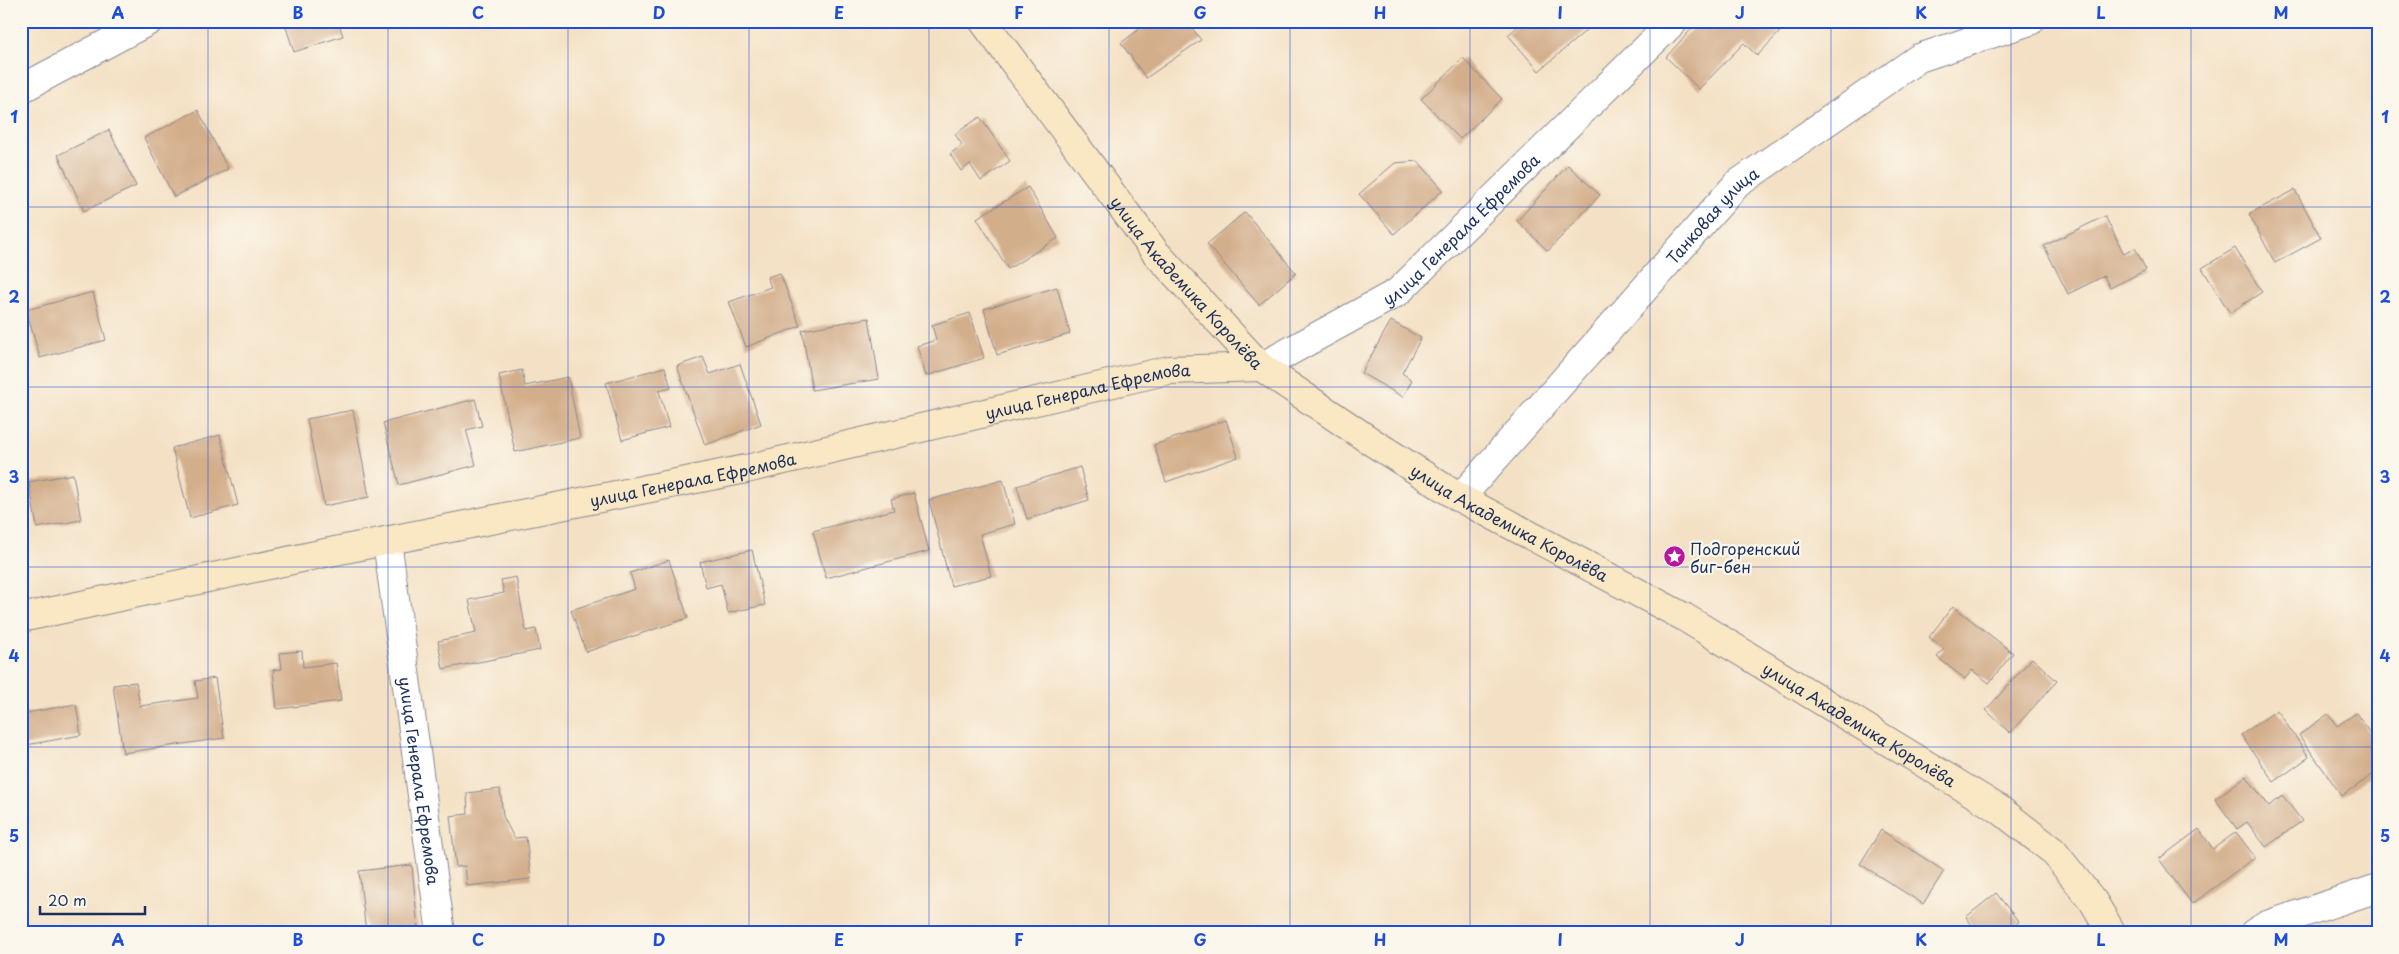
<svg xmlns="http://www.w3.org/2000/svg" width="2399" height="954" font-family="'Playpen Sans',sans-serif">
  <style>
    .building { fill: #d3ae8b }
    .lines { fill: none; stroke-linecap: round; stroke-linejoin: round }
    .street-casing { stroke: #888892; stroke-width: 30 }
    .secondary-casing { stroke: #888892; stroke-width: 30 }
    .street { stroke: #fff; stroke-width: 28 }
    .secondary { stroke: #fae7c3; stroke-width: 28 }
    .grid { fill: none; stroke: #1d4ed8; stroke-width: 1; stroke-opacity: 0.55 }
    .labels { text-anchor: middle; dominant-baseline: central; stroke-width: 4.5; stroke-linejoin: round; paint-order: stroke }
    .street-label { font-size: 16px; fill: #1b2f5e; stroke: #fbf7ec }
    .poi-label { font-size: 16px; fill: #1b2f5e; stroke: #fbf7ec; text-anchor: start }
    .neatline { fill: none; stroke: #1d4ed8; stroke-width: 2 }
    .grid-label { font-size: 16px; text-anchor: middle; font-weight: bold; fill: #1d4ed8 }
  </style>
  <rect width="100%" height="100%" fill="#fbf7ec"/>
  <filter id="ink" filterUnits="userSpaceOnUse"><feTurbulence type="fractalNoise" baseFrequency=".02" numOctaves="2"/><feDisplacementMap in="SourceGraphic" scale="10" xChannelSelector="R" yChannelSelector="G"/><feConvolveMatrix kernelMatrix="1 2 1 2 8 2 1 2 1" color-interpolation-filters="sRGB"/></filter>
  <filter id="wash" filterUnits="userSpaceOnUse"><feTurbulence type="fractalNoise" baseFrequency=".0096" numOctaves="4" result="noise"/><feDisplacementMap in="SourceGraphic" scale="20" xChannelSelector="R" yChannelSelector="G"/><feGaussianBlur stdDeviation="1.12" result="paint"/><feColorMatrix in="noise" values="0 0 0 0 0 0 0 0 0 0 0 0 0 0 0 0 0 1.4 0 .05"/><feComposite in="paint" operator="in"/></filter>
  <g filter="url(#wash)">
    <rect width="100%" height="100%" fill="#f4e1c5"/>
    <g id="blocks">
      <g class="building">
        <polygon points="284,21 338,21 343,36 294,52"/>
        <polygon points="1150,21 1187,21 1201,40 1146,78 1121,43"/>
        <polygon points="1524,21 1585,21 1590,27 1539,71 1508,35"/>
        <polygon points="1699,21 1790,21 1757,56 1744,43 1699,89 1666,57"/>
        <polygon points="1463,58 1502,99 1460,139 1421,99"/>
        <polygon points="198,110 228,169 174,197 144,138"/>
        <polygon points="980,117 1010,161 981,181 970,164 961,171 950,154 962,145 955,134"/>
        <polygon points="109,130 136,186 84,211 58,155"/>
        <polygon points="1418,161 1443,190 1394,234 1359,194 1395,163"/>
        <polygon points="1568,165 1600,195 1548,251 1517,221"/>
        <polygon points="1028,187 1058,238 1008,269 977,218"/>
        <polygon points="2295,190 2321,238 2275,263 2249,214"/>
        <polygon points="1245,212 1296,273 1259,305 1207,244"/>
        <polygon points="2105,216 2124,254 2135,248 2146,270 2110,288 2104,276 2068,294 2044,246"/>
        <polygon points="2235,248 2262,292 2230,313 2202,268"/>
        <polygon points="780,273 800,326 746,347 729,302 771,287 767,277"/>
        <polygon points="1057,287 1070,334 997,355 984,309"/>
        <polygon points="93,292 106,340 40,358 26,310"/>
        <polygon points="970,313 984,358 926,376 917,346 936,340 932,325"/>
        <polygon points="869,318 879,379 812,390 802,330"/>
        <polygon points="1391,321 1421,338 1402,373 1412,380 1403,397 1361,373"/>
        <polygon points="703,357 710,374 740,364 761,424 705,445 677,366"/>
        <polygon points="665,367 671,388 659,391 669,427 622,440 606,383"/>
        <polygon points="522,370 525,386 568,377 580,438 515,452 499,375"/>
        <polygon points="475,399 482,426 466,430 476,465 399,485 383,423"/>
        <polygon points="353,410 369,497 324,506 307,419"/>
        <polygon points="1226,420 1238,457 1166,482 1154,445"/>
        <polygon points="220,435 238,505 190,518 172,448"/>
        <polygon points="1080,467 1089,500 1027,519 1017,486"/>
        <polygon points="73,474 81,520 37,528 29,482"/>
        <polygon points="1003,480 1015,524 980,534 991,576 951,586 929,500"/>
        <polygon points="914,493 929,551 826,578 813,531 894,510 891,499"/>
        <polygon points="752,550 765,605 728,613 721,584 706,588 700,562"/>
        <polygon points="669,560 688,618 586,652 571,610 635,589 630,573"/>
        <polygon points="516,577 526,631 536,629 540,650 443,669 438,641 476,633 469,600 504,593 501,580"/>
        <polygon points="1953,606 2013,653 1989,683 1972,670 1965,679 1937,657 1944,649 1929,637"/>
        <polygon points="302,651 303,667 336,663 341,701 277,709 273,670 282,669 280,653"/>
        <polygon points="2032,658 2057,681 2010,733 1986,710"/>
        <polygon points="215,678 224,738 123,753 113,685 136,682 140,706 198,698 195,681"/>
        <polygon points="76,704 81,735 21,746 21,714"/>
        <polygon points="2277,710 2309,757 2274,782 2241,735"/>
        <polygon points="2356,713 2378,745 2378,771 2342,796 2299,735 2328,714 2337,726"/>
        <polygon points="2246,776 2269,806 2283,796 2302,821 2266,847 2247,822 2237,829 2215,799"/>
        <polygon points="500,789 503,816 514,838 526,837 531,879 467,886 465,866 456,867 450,816 468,814 467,793"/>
        <polygon points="2199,829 2213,849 2236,832 2255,857 2192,904 2159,859"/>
        <polygon points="1881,830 1944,871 1923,904 1860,864"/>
        <polygon points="412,865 418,929 366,933 359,871"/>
        <polygon points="1996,893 2019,922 2004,933 1978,933 1966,917"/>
      </g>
    </g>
  </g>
  <g filter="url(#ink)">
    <use href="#blocks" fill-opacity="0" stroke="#888892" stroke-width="1"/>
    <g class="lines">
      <defs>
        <g id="street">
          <polyline points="21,89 149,21"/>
          <path id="s1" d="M1261,367l137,-75 276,-271"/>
          <path id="s2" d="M1460,498l277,-314 182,-126 111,-37"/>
          <path id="s3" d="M387,541l54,392"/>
          <polyline points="2254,933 2267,925 2378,888"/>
        </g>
        <g id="secondary">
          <path id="s4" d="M983,21l173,232 105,114 111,75 88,56 224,119 315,192 54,42 40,50 19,32"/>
          <path id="s5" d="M21,618l304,-65 421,-84 423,-99 92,-3"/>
        </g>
      </defs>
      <use href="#street" class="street-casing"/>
      <use href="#secondary" class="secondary-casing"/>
      <use href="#street" class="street"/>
      <use href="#secondary" class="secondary"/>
    </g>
  </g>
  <path class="grid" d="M208,21v912M388,21v912M568,21v912M749,21v912M929,21v912M1109,21v912M1290,21v912M1470,21v912M1650,21v912M1831,21v912M2011,21v912M2191,21v912M21,207h2357M21,387h2357M21,567h2357M21,747h2357"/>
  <defs>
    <symbol id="sight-disc" viewBox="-11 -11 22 22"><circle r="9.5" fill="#b5179e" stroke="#fbf7ec"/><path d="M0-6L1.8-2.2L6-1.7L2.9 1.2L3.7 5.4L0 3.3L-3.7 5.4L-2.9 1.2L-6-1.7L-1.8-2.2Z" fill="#fff"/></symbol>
  </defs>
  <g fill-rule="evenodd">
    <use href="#sight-disc" x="1662" y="544" width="25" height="25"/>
  </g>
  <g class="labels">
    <g class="street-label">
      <text stroke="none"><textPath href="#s2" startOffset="379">Танковая улица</textPath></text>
      <text stroke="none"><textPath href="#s1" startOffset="245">улица Генерала Ефремова</textPath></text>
      <text stroke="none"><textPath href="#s4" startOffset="332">улица Академика Королёва</textPath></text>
      <text stroke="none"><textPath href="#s5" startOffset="1091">улица Генерала Ефремова</textPath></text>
      <text stroke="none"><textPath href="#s5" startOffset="686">улица Генерала Ефремова</textPath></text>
      <text stroke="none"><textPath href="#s4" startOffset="738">улица Академика Королёва</textPath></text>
      <text stroke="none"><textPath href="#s4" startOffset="1142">улица Академика Королёва</textPath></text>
      <text stroke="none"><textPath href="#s3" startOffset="242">улица Генерала Ефремова</textPath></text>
    </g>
    <g class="poi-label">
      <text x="1690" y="548">Подгоренский<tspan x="1690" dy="18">биг-бен</tspan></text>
    </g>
  </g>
  <rect width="2399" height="954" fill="none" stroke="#fbf7ec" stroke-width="55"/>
  <path d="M40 906v8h105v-8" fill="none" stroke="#1b2f5e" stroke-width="2.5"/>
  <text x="48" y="906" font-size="15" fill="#1b2f5e" stroke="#fbf7ec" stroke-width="4" paint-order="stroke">20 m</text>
  <rect x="28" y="28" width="2344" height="898" class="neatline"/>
  <g class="grid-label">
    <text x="118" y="19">A</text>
    <text x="298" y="19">B</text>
    <text x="478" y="19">C</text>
    <text x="659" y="19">D</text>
    <text x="839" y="19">E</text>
    <text x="1019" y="19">F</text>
    <text x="1200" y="19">G</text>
    <text x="1380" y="19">H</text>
    <text x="1560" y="19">I</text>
    <text x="1740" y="19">J</text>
    <text x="1921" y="19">K</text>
    <text x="2101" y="19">L</text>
    <text x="2281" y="19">M</text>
    <text x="14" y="123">1</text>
    <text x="2385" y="123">1</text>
    <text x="14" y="303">2</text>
    <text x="2385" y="303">2</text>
    <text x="14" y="483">3</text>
    <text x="2385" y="483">3</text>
    <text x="14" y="662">4</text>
    <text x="2385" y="662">4</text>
    <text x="14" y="842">5</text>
    <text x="2385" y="842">5</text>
    <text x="118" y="946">A</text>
    <text x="298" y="946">B</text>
    <text x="478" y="946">C</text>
    <text x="659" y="946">D</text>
    <text x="839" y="946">E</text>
    <text x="1019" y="946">F</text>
    <text x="1200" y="946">G</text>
    <text x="1380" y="946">H</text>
    <text x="1560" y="946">I</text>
    <text x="1740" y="946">J</text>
    <text x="1921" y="946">K</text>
    <text x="2101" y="946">L</text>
    <text x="2281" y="946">M</text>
  </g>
</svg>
